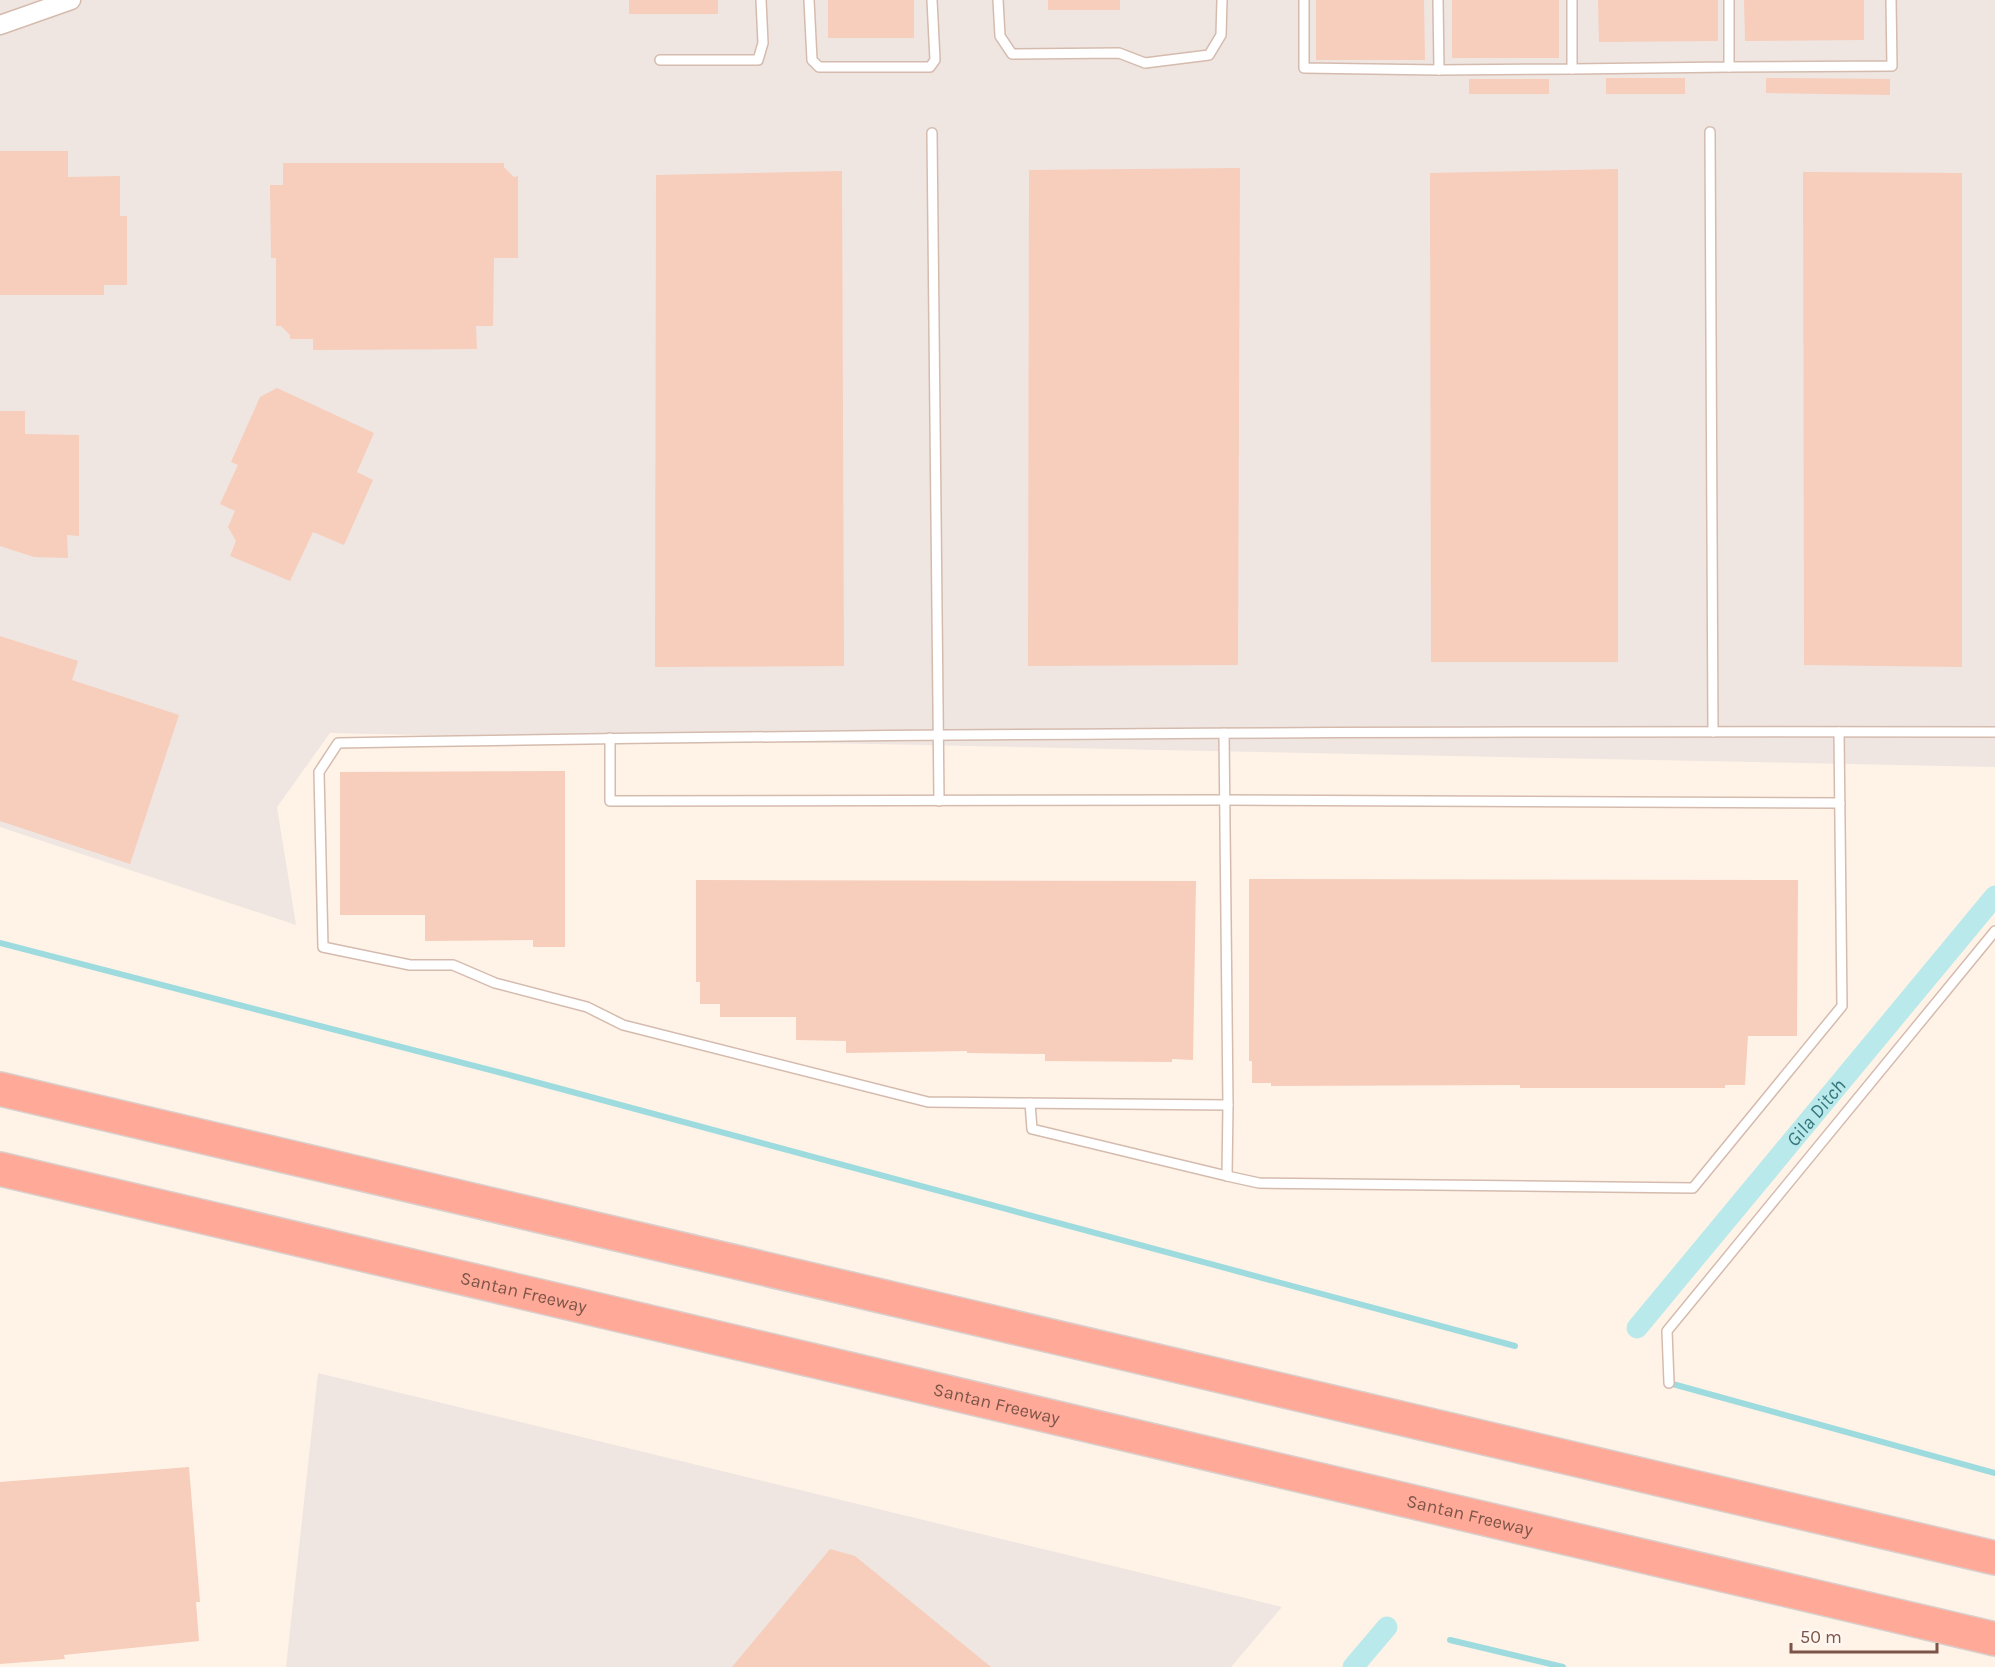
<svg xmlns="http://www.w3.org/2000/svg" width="1995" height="1667" font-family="Karla,sans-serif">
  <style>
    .industrial { fill: #efe6e1 }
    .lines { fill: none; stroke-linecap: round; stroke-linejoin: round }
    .stream { stroke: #9edbde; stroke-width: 6 }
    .canal { stroke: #b9e9eb; stroke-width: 21 }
    .building { fill: #f7cdbc }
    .lane-casing { stroke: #d5bbae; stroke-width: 12 }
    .street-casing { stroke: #d5bbae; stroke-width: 21 }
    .highway-casing { stroke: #dacfcc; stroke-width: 36 }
    .lane { stroke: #fff; stroke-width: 9 }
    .street { stroke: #fff; stroke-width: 18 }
    .highway { stroke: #ffa998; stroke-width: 33 }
    .labels { text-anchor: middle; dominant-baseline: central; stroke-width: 4.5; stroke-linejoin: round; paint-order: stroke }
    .street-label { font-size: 18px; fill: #7c5548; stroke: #fff7f0 }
    .water-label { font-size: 20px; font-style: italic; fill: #36767b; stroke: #fff7f0 }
  </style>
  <rect width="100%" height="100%" fill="#fff3e7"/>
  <g class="industrial">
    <polygon points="0,0 1995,0 1995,767 330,733 277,807 296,925 0,827"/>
    <polygon points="318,1373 1282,1607 1231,1667 286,1667"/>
  </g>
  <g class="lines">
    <g class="stream">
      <polyline points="0,943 513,1076 1515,1346"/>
      <polyline points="1669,1383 1995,1473"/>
      <polyline points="1450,1640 1563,1667"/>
    </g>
    <g class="canal">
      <path id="s1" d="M1637,1328l358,-432"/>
      <polyline points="1353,1667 1387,1627"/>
    </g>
  </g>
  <g class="building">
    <rect x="629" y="0" width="89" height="14"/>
    <rect x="828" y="0" width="86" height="38"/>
    <rect x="1048" y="0" width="72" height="10"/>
    <polygon points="1316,0 1424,0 1425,60 1316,60"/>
    <rect x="1452" y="0" width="107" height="58"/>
    <polygon points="1598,0 1718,0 1718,41 1599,42"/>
    <polygon points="1744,0 1864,0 1864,40 1745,41"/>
    <rect x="1606" y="78" width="79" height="16"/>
    <polygon points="1766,78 1890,79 1890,95 1766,93"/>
    <rect x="1469" y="79" width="80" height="15"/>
    <polygon points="0,151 68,151 68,177 120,176 120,216 127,216 127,285 104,285 104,295 0,295"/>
    <polygon points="283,163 504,163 504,167 514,177 518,176 518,258 494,258 493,326 476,326 477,349 313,350 313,339 290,339 290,335 281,326 276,326 276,258 271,258 270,185 283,185"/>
    <polygon points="1240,168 1238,665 1028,666 1029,170"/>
    <polygon points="1618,169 1618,662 1431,662 1430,173"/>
    <polygon points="842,171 844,666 655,667 656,175"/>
    <polygon points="1803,172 1962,173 1962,667 1804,665"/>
    <polygon points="277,388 374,433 357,472 373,480 344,545 313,532 290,581 230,556 236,541 228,527 235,511 220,504 238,465 231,462 260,397"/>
    <polygon points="0,411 25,411 25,434 79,435 79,536 67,535 68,558 34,557 0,546"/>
    <polygon points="0,636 78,661 72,680 179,715 130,864 0,821"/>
    <polygon points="565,771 565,947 533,947 533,940 425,941 425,915 340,915 340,772"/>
    <polygon points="1249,879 1798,880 1797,1036 1748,1036 1745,1085 1725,1085 1725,1088 1520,1088 1520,1085 1271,1086 1271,1083 1252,1083 1252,1061 1249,1061"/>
    <polygon points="696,880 1196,881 1193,1060 1172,1059 1172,1062 1045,1061 1045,1054 967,1053 967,1051 846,1053 846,1041 796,1040 796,1017 720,1017 720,1004 700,1004 700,982 696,982"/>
    <polygon points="189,1467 200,1602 196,1602 199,1641 64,1655 65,1659 0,1664 0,1482"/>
    <polygon points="830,1549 855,1556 991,1667 732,1667"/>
  </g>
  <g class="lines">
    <defs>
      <g id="lane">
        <polyline points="809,0 812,60 819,67 930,67 935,60 932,0"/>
        <polyline points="998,0 1000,36 1012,54 1119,53 1145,63 1209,55 1221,35 1222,0"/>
        <polyline points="1304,0 1304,68 1439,70 1438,0"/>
        <polyline points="660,60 758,60 763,43 761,0"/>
        <polyline points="1729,67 1892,66 1891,0"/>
        <polyline points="1572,69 1729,67 1729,0"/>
        <polyline points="1439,70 1572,69 1572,0"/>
        <polyline points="1710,132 1713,732"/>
        <polyline points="932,133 939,801"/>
        <path d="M1224,733l4,372 -300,-3 -305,-77 -36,-18 -92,-24 -42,-18h-43l-87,-18 -4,-175 19,-29c552,-10 1105,-12 1657,-11"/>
        <polyline points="610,738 610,801 1225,800 1840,803"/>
        <polyline points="1030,1103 1032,1129 1227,1176 1228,1105"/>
        <polyline points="1227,1176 1259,1183 1693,1188 1842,1006 1839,732"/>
        <polyline points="1669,1383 1667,1331 1995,931"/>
      </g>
      <polyline id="street" points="0,25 71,0"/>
      <g id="highway">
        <polyline points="0,1089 1995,1558"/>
        <path id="s2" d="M0,1169l1995,470"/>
      </g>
    </defs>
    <use href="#lane" class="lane-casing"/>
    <use href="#street" class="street-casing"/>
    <use href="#highway" class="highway-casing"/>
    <use href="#lane" class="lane"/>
    <use href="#street" class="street"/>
    <use href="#highway" class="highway"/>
  </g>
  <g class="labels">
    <g class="street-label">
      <text stroke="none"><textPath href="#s2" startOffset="538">Santan Freeway</textPath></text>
      <text stroke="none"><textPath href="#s2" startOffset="1024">Santan Freeway</textPath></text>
      <text stroke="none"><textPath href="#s2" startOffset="1510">Santan Freeway</textPath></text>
    </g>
    <g class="water-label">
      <text stroke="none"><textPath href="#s1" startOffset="280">Gila Ditch</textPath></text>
    </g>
  </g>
  <path d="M1791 1643v9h146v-9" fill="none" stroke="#7c5548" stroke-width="3"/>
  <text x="1800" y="1643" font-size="18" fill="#7c5548" stroke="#fff7f0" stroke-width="4.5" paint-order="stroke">50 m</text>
</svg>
